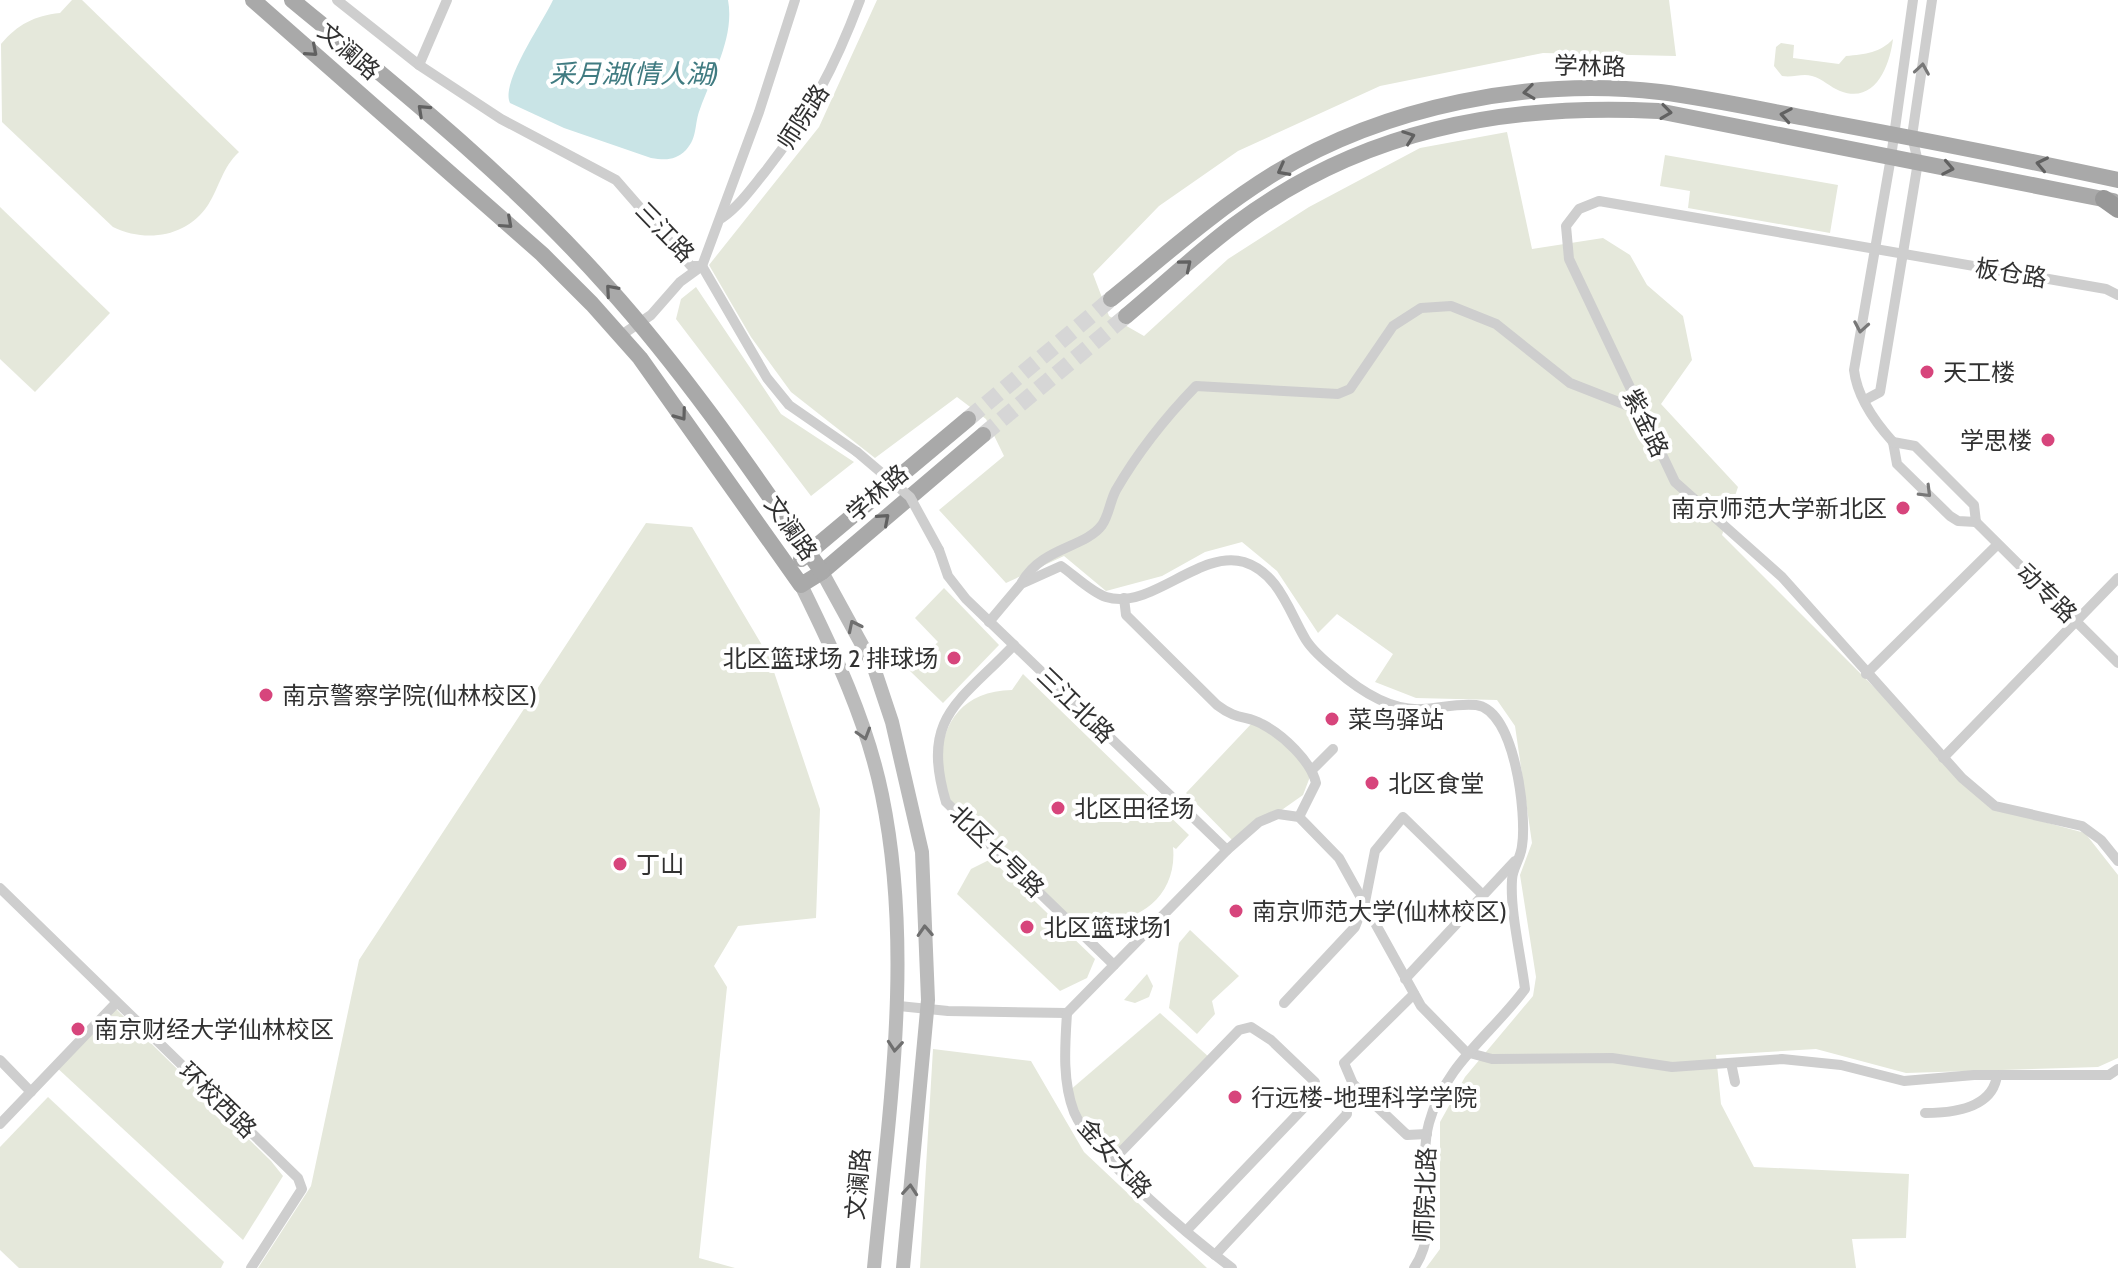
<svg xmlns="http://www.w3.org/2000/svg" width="2118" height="1268" font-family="Cabin,'Noto Sans SC',sans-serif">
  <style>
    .green { fill: #e5e8db }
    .water { fill: #c9e4e6 }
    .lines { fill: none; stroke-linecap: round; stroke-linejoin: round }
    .primary-tunnel { stroke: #d6d6d6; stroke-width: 16; stroke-dasharray: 16 8; stroke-linecap: butt }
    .street { stroke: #cecece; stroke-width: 10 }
    .secondary { stroke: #bbb; stroke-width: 14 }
    .primary { stroke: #a9a9a9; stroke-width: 16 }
    .highway { stroke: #989898; stroke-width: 18 }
    .street-bridge { stroke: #cecece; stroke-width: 10 }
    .oneway { stroke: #616161 }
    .oneway2 { stroke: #787878 }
    .oneway3 { stroke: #6f6f6f }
    .poi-dot { fill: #d7457c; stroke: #fff; stroke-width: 3 }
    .labels { text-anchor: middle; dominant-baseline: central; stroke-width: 8; stroke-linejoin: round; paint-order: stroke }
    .street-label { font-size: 24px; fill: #313131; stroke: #fff }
    .poi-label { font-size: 24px; fill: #313131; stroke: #fff; text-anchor: start }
    .water-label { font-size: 26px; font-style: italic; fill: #407b81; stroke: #fff }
  </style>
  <rect width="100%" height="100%" fill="#fff"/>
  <g class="green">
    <path d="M72,0h10l157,152c-17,16 -19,34 -31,53 -21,32 -62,38 -95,22l-111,-105 -1,-78c17,-20 33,-28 59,-31z"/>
    <polygon points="877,0 1669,0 1676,56 1543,53 1380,86 1238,151 1159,206 1093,274 1109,316 1144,336 1228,259 1309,207 1420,148 1507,132 1532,249 1603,238 1630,255 1647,285 1683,316 1692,360 1661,404 1738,487 1722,535 1996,809 2085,833 2118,875 2118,1058 2098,1067 1906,1073 1816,1049 1716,1055 1721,1104 1754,1167 1909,1174 1906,1238 1852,1239 1856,1268 1426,1268 1440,1249 1440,1122 1465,1077 1533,996 1536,977 1520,875 1532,843 1515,726 1497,700 1416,698 1375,682 1393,654 1337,614 1318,633 1277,571 1242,542 1205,552 1162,576 1106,591 1064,556 1006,583 939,510 1004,456 986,419 957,397 875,458 791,392 751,337 709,265 819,127"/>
    <path d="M1893,39c-3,25 -17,66 -53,52 -10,-4 -17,-12 -28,-15 -10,-3 -19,2 -30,0l-8,-10 2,-19 5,-4 13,2 -1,13 46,6 7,-8c20,-2 34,-3 47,-17z"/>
    <polygon points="1665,155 1838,185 1830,233 1688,208 1690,191 1660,186"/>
    <polygon points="0,207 110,313 35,392 0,359"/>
    <polygon points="696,287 781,414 854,462 811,496 676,319 681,299"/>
    <polygon points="646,523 692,527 769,657 820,809 816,918 738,926 714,966 727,987 699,1258 735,1268 258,1268 311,1186 359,960"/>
    <polygon points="944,588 999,645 943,703 909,670 938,642 915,618"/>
    <path d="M1023,674l166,161 -13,14 -3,-2c6,60 -56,90 -106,67l-120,-117c-16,-53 2,-106 65,-107z"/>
    <polygon points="1253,722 1261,722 1313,769 1303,795 1235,843 1186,793"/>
    <polygon points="991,859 1095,959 1087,978 1060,991 957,894 971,869"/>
    <polygon points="1190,930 1239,976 1212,1001 1215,1014 1197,1034 1169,1008 1179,943"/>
    <polygon points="1147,974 1153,986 1149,997 1135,1003 1124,1000"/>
    <polygon points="112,1005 271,1161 283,1176 243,1240 54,1065"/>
    <polygon points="1160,1013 1210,1058 1113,1160 1086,1132 1069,1091"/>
    <polygon points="933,1049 1031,1061 1084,1152 1207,1268 920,1268"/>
    <polygon points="48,1097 224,1262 221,1268 19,1268 0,1250 0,1147"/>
  </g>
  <path class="water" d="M553,0h175c7,37 -16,76 -28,109 -6,15 -2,28 -14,41 -11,11 -21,10 -35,8l-87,-30 -54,-25c-10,-20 33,-81 43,-103z"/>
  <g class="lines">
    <g class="primary-tunnel">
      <polyline points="968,419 1111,299"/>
      <polyline points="983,435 1126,316"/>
    </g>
    <g class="street">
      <polyline points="337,0 419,65 501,119 616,180 691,266 702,266 767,378 789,405 857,452"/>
      <polyline points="419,65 447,0"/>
      <path d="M722,218c17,-12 29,-29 42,-45 45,-57 71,-106 96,-173"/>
      <polyline points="2118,295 2106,289 1599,201 1579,209 1566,226 1569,259 1675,482 1782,577 1962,778 1995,806 2082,826 2101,840 2118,861"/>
      <polyline points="620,336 651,315 680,282 702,266 759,112 795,0"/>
      <polyline points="1865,400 1880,392 1918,162 1912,136 1932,0"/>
      <path d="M1893,442c-19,-21 -36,-45 -39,-72l37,-213 22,-157"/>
      <polyline points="1893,442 1897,464 1950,516 1958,521 1976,522"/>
      <polyline points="1893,442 1915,446 1974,505 1976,522"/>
      <polyline points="1976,522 2118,663"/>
      <polyline points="939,550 948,576 966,599 1227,850 1259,822 1278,814 1299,817 1339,858 1421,1006 1466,1052 1492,1059 1612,1058 1672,1067 1782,1059 1841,1065 1904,1081 1974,1075 2109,1075 2118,1069"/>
      <path d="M1022,582c20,-35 63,-34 80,-57 7,-10 8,-24 14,-35 22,-38 49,-72 80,-104l142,8 12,-5 43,-63 28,-18 30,-2 45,18 74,59 69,27"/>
      <path d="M1124,598l2,17 91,90c21,16 29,10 45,19 21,11 49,37 54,59l-17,34"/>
      <path d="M989,622l32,-38 40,-18c13,9 30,26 45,31 45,14 93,-48 138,-35 35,11 45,50 62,78 7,11 20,22 30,30 23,20 54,41 86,39 18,-1 37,-6 54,-4 39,5 51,110 46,141 -1,12 -10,23 -10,34 -2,32 9,76 13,109 -34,46 -80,75 -96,134 -13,48 14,103 -15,145"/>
      <path d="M1014,645c-54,57 -94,71 -68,157l168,163"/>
      <polyline points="1866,674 1997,545"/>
      <polyline points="1943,758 2118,578"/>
      <polyline points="1313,769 1333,749"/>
      <polyline points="0,888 298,1178 302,1189 251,1268"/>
      <polyline points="1405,979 1515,861"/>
      <polyline points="1414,994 1344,1063 1353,1084 1407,1135 1427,1134"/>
      <polyline points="1284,1003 1355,927 1365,902 1375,851 1403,817 1483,895"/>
      <polyline points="899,1006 948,1011 1067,1013"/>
      <path d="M1067,1013c-2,32 -5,68 7,99 18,43 119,127 158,156"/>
      <polyline points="1067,1013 1227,850"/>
      <polyline points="0,1060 31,1092"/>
      <polyline points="1731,1063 1735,1082"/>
      <path d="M1925,1113c28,0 68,-5 72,-38"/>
      <polyline points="0,1124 116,1003"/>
      <polyline points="1113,1160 1239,1030 1251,1027 1271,1040 1315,1082 1314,1097 1186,1231"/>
      <polyline points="1215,1255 1347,1114 1346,1098 1353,1084"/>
    </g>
    <g class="secondary">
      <polyline points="822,572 873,665 892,722 922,852 928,1000 903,1268"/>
      <path d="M801,585c33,67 66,136 81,210 32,156 7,316 -8,473"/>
    </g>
    <g class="primary">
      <polyline points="253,0 542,254 592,304 640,358 801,585 822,572 983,435"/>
      <path d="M292,0c109,90 221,180 315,286 80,89 147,188 215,286"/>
      <path d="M1111,299c53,-43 105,-90 164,-126 111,-67 256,-96 385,-81 55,7 112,20 167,30 97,18 194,37 291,58"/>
      <path d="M1126,316c36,-30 70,-62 107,-90 126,-96 271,-123 425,-115l455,90"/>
      <polyline points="801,559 968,419"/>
    </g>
    <polyline class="highway" points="2104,199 2118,209"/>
    <polyline class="street-bridge" points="857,452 910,497 939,550"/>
  </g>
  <defs><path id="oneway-chevron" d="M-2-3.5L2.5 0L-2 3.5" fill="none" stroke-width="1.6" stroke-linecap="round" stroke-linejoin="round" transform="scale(2)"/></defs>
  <g class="oneway">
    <use href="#oneway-chevron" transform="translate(312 51) rotate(41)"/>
    <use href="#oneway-chevron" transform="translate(1529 92) rotate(173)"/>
    <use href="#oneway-chevron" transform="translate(423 110) rotate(-137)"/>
    <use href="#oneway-chevron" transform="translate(1666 112) rotate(8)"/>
    <use href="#oneway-chevron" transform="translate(1786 115) rotate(-170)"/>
    <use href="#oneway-chevron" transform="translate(1409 137) rotate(-20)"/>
    <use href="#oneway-chevron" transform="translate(2042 164) rotate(-168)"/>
    <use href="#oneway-chevron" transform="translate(1948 168) rotate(11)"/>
    <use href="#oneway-chevron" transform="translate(1283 170) rotate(152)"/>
    <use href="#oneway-chevron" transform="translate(507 223) rotate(42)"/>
    <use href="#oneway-chevron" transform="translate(1186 265) rotate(-40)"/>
    <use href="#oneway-chevron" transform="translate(611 290) rotate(-131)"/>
    <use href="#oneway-chevron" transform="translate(681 415) rotate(54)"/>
    <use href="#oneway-chevron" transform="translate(884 519) rotate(-41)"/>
  </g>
  <g class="oneway2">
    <use href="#oneway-chevron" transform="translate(1922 69) rotate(-81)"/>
    <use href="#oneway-chevron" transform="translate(1861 327) rotate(100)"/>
    <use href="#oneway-chevron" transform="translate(1926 492) rotate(45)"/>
  </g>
  <g class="oneway3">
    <use href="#oneway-chevron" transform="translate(854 626) rotate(-116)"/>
    <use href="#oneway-chevron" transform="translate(864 734) rotate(73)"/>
    <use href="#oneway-chevron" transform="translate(925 931) rotate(-93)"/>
    <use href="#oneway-chevron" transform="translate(895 1046) rotate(95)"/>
    <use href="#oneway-chevron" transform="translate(910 1190) rotate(-85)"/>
  </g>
  <g class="poi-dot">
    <circle cx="1927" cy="372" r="8"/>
    <circle cx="2048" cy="440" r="8"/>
    <circle cx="1903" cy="508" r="8"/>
    <circle cx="954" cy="658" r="8"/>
    <circle cx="266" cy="695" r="8"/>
    <circle cx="1332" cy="719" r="8"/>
    <circle cx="1372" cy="783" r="8"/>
    <circle cx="1058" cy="808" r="8"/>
    <circle cx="620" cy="864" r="8"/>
    <circle cx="1236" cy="911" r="8"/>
    <circle cx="1027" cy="927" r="8"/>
    <circle cx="78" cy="1029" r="8"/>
    <circle cx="1235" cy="1097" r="8"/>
  </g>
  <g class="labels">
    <g class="street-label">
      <text transform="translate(349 51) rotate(41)">文澜路</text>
      <text transform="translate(1590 66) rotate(1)">学林路</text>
      <text transform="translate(803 117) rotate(-57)">师院路</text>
      <text transform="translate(665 232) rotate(46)">三江路</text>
      <text transform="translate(2011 273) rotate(9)">板仓路</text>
      <text transform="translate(1646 423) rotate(64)">紫金路</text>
      <text transform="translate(877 493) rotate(-41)">学林路</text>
      <text transform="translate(791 528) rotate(55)">文澜路</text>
      <text transform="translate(2047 593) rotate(44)">动专路</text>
      <text transform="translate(1076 705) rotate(44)">三江北路</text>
      <text transform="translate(997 851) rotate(44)">北区七号路</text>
      <text transform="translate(218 1100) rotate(44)">环校西路</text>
      <text transform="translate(1115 1158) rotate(48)">金女大路</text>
      <text transform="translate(858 1184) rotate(-85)">文澜路</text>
      <text transform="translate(1425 1195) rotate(-88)">师院北路</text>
    </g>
    <g class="poi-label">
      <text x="1943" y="372">天工楼</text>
      <text x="2032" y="440" text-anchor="end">学思楼</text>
      <text x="1887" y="508" text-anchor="end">南京师范大学新北区</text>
      <text x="938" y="658" text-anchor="end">北区篮球场 2 排球场</text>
      <text x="282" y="695">南京警察学院(仙林校区)</text>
      <text x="1348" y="719">菜鸟驿站</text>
      <text x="1388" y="783">北区食堂</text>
      <text x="1074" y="808">北区田径场</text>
      <text x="636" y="864">丁山</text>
      <text x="1252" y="911">南京师范大学(仙林校区)</text>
      <text x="1043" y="927">北区篮球场1</text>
      <text x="94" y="1029">南京财经大学仙林校区</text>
      <text x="1251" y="1097">行远楼-地理科学学院</text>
    </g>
    <g class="water-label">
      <text x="634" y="74">采月湖(情人湖)</text>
    </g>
  </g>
</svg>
